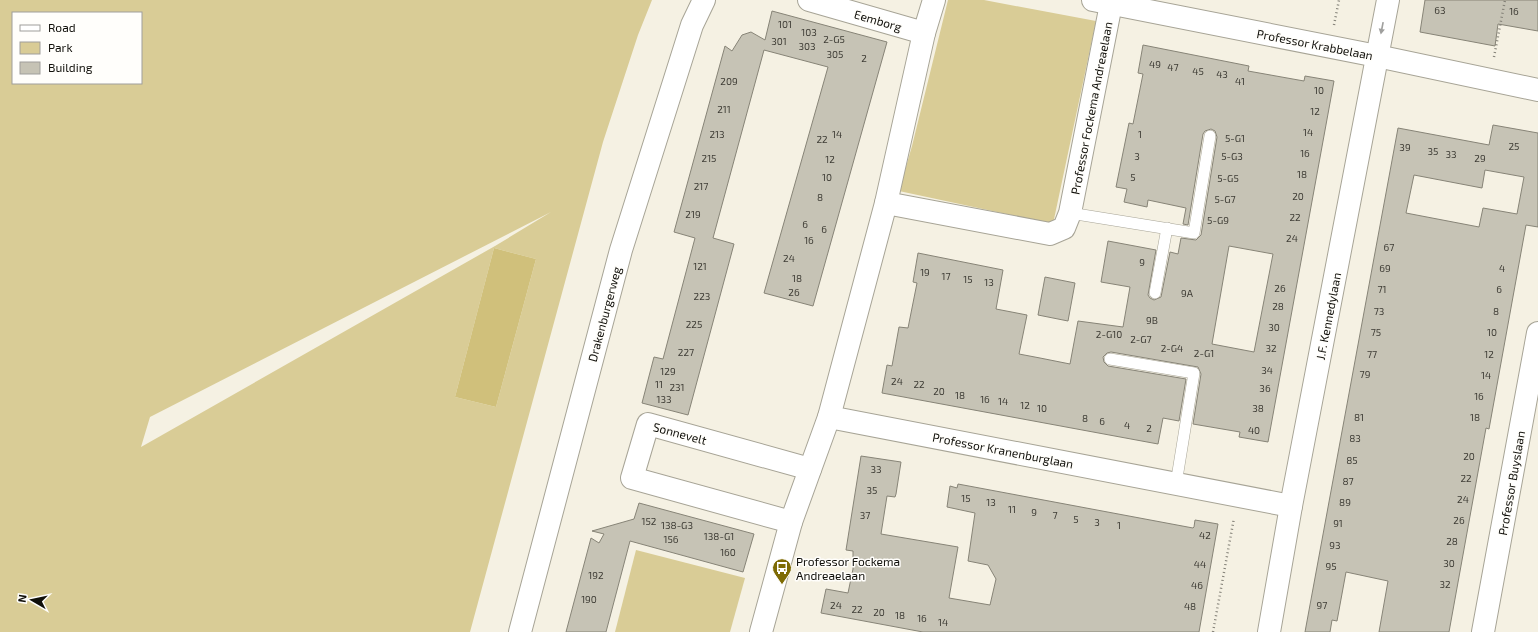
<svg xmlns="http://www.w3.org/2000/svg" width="1538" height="632" font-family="'Exo 2',sans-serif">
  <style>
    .green { fill: #d9cc96; fill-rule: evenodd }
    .forest { fill: #d0c07b }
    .building { fill: #c6c3b5; stroke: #878477; fill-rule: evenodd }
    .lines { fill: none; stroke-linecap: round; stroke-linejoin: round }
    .lane-casing { stroke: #a7a496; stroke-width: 12 }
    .street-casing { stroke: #a7a496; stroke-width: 24 }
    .secondary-casing { stroke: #a7a496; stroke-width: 24 }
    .path { stroke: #838077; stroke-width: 2.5; stroke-dasharray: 1 3; stroke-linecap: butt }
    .lane { stroke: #fff; stroke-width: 11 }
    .street { stroke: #fff; stroke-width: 22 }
    .secondary { stroke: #fff; stroke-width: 22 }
    .oneway { fill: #9f9f9d }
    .labels { text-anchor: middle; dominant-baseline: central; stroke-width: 3; stroke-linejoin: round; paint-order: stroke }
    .number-label { font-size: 10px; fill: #3e3c35 }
    .street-label { font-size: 12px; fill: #100f0a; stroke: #fffefb }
    .poi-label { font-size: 12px; fill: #100f0a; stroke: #fffefb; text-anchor: start }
  </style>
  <rect width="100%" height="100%" fill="#f5f1e3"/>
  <g class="green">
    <path d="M0,0h652l-14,35 -35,107 -133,490h-470zM13,13h128v70h-128zM551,212l-56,34 -354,201 9,-30zM494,248l42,11 -40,148 -41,-10z"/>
    <polygon points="948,0 984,0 1096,21 1053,224 899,191 912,146"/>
    <polygon points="636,550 745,578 730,632 615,632"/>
  </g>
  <polygon class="forest" points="494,248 536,259 496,407 455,397"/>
  <g class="building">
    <polygon points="1425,0 1538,0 1538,31 1498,24 1495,46 1420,32"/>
    <polygon points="772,11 887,42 813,306 764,293 828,67 764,50 713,238 734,244 688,415 642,403 654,357 663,359 695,238 674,232 725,46 732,51 742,35 751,32 765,40"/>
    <path d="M1143,45l106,21 -1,5 56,10 1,-5 29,5 -66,361 -29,-5 1,-5 -47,-8 8,-50 -3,-7 -87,-15 -4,1 -4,4 1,5 4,4 78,13 -7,42 -16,-3 -5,26 -276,-51 5,-28 5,1 7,-39 9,1 9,-45 -4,-1 5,-29 85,17 -7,39 31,6 -8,39 21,4 30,6 8,-43 45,6 7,-40 -29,-5 7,-41 48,9 -8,45 2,3 4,2 7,-3 9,-45 8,2 3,-16 15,2 5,-5 16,-98 -2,-6 -4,-2 -6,2 -2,3 -15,91 -5,-1 3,-16 -38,-8 -1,7 -23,-5 3,-13 -11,-2 13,-64 4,1 10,-50 -5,-1zM1229,246l44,8 -19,98 -42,-8z"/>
    <path d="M1493,125l45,8v94l-12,-2 -33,182 -4,22 -3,-1 -37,204h-70l9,-51 -42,-9 -9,49 -5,-1 -2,12h-25l93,-504 91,17zM1485,170l39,7 -7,37 -34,-6 -4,19 -73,-14 8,-38 68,13z"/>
    <polygon points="1045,277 1075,283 1068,321 1038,315"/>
    <polygon points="861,456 901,462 896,494 895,497 887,496 881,534 958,547 949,598 990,605 996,579 988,565 968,561 975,513 947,507 950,486 957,488 958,484 1193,528 1194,527 1195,520 1218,524 1199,632 923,632 821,613 826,589 848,593 853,569 853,551 846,550"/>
    <polygon points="639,503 754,534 743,572 630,541 606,632 566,632 591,538 599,543 604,534 592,531 634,519"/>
  </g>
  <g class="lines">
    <defs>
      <g id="lane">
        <polyline points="1070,213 1194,233 1210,136"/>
        <polyline points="1155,293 1167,228"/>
        <polyline points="1110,359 1194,373 1176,484"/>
      </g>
      <g id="street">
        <polyline points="809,0 924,33"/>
        <polyline points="1093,0 1377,56 1538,90"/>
        <polyline points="886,203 1050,234 1064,228 1070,213 1111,4"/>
        <polyline points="829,417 1291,506"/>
        <polyline points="791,522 632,478 648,424 810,469"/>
        <polyline points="761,632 791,522 829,417 886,203 924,33 934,0"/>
        <polyline points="1269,632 1291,506 1388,0"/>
        <polyline points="1483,632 1538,333"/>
      </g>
      <polyline id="secondary" points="520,632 621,250 692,25 704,0"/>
    </defs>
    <use href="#lane" class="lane-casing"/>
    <use href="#street" class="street-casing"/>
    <use href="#secondary" class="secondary-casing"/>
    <g class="path">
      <polyline points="1334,25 1339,0"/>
      <polyline points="1494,57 1505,0"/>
      <polyline points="1213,632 1234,518"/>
    </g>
    <use href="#lane" class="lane"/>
    <use href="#street" class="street"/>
    <use href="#secondary" class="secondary"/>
  </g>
  <defs><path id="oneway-solid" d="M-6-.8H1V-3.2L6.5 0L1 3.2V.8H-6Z"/></defs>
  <use class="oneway" href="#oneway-solid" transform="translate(1382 28) rotate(101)"/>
  <defs>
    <symbol id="bus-pin" viewBox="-11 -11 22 30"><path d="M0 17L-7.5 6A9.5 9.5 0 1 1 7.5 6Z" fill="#7e6b04" stroke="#fffefb"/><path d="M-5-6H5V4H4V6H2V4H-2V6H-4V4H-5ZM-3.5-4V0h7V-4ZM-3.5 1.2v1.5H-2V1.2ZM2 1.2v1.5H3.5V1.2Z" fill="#fff"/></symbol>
  </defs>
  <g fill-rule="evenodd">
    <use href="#bus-pin" x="771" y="557" width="22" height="30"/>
  </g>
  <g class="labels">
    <g class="number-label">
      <text x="1440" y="10">63</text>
      <text x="1514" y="11">16</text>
      <text x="785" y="24">101</text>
      <text x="809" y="32">103</text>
      <text x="834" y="39">2-G5</text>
      <text x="779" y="41">301</text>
      <text x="807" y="46">303</text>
      <text x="835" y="54">305</text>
      <text x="864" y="58">2</text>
      <text x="1155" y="64">49</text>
      <text x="1173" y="67">47</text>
      <text x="1198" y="71">45</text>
      <text x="1222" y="74">43</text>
      <text x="729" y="81">209</text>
      <text x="1240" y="81">41</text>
      <text x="1319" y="90">10</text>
      <text x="724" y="109">211</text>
      <text x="1315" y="111">12</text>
      <text x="1308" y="132">14</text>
      <text x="717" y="134">213</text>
      <text x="837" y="134">14</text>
      <text x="1140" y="134">1</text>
      <text x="1235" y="138">5-G1</text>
      <text x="822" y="139">22</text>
      <text x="1514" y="146">25</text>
      <text x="1405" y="147">39</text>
      <text x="1433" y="151">35</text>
      <text x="1305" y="153">16</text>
      <text x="1451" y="154">33</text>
      <text x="1137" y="156">3</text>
      <text x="1232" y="156">5-G3</text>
      <text x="709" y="158">215</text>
      <text x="1480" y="158">29</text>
      <text x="830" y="159">12</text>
      <text x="1302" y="174">18</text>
      <text x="827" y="177">10</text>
      <text x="1133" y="177">5</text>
      <text x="1228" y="178">5-G5</text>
      <text x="701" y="186">217</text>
      <text x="1298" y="196">20</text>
      <text x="820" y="197">8</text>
      <text x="1225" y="199">5-G7</text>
      <text x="693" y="214">219</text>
      <text x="1295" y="217">22</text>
      <text x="1218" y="220">5-G9</text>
      <text x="805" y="224">6</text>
      <text x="824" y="229">6</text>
      <text x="1292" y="238">24</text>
      <text x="809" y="240">16</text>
      <text x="1389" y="247">67</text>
      <text x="789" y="258">24</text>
      <text x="1142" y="262">9</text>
      <text x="700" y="266">121</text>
      <text x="1385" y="268">69</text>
      <text x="1502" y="268">4</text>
      <text x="925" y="272">19</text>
      <text x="946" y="276">17</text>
      <text x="797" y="278">18</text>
      <text x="968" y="279">15</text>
      <text x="989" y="282">13</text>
      <text x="1280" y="288">26</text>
      <text x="1382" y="289">71</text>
      <text x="1499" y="289">6</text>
      <text x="794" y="292">26</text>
      <text x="1187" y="293">9A</text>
      <text x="702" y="296">223</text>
      <text x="1278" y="306">28</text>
      <text x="1379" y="311">73</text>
      <text x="1496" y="311">8</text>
      <text x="1152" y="320">9B</text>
      <text x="694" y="324">225</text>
      <text x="1274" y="327">30</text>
      <text x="1376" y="332">75</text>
      <text x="1492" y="332">10</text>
      <text x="1109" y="334">2-G10</text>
      <text x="1141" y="339">2-G7</text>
      <text x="1172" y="348">2-G4</text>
      <text x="1271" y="348">32</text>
      <text x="686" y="352">227</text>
      <text x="1204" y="353">2-G1</text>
      <text x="1372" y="354">77</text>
      <text x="1489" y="354">12</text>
      <text x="1267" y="370">34</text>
      <text x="668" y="371">129</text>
      <text x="1365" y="374">79</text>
      <text x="1486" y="375">14</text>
      <text x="897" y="381">24</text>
      <text x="659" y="384">11</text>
      <text x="919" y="384">22</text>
      <text x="677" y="387">231</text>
      <text x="1265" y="388">36</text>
      <text x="939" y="391">20</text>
      <text x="960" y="395">18</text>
      <text x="1479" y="396">16</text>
      <text x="664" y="399">133</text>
      <text x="985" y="399">16</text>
      <text x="1003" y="401">14</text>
      <text x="1025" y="405">12</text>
      <text x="1042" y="408">10</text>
      <text x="1258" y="408">38</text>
      <text x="1359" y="417">81</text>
      <text x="1475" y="417">18</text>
      <text x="1085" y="418">8</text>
      <text x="1102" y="421">6</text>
      <text x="1127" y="425">4</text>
      <text x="1149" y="428">2</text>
      <text x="1254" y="430">40</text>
      <text x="1355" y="438">83</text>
      <text x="1469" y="456">20</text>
      <text x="1352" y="460">85</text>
      <text x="876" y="469">33</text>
      <text x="1466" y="478">22</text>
      <text x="1348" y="481">87</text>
      <text x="872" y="490">35</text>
      <text x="966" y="498">15</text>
      <text x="1463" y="499">24</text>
      <text x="991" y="502">13</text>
      <text x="1345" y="502">89</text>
      <text x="1012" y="509">11</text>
      <text x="1034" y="512">9</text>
      <text x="865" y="515">37</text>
      <text x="1055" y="515">7</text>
      <text x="1076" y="519">5</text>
      <text x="1459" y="520">26</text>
      <text x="649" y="521">152</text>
      <text x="1097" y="522">3</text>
      <text x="1338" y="523">91</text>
      <text x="677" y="525">138-G3</text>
      <text x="1119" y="525">1</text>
      <text x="1205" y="535">42</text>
      <text x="719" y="536">138-G1</text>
      <text x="671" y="539">156</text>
      <text x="1452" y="541">28</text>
      <text x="1335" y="545">93</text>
      <text x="728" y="552">160</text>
      <text x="1449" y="563">30</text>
      <text x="1200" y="564">44</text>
      <text x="1331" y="566">95</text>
      <text x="596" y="575">192</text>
      <text x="1445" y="584">32</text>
      <text x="1197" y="585">46</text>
      <text x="589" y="599">190</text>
      <text x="836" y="605">24</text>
      <text x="1322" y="605">97</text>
      <text x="1190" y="606">48</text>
      <text x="857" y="609">22</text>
      <text x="879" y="612">20</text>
      <text x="900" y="615">18</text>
      <text x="922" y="618">16</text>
      <text x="943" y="622">14</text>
    </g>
    <g class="street-label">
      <text transform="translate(878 20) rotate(16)">Eemborg</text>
      <text transform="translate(1315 44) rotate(11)">Professor Krabbelaan</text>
      <text transform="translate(1091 108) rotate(-79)">Professor Fockema Andreaelaan</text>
      <text transform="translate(604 314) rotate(-75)">Drakenburgerweg</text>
      <text transform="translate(1328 316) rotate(-79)">J.F. Kennedylaan</text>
      <text transform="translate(680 433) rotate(15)">Sonnevelt</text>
      <text transform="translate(1003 450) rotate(11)">Professor Kranenburglaan</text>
      <text transform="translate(1511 483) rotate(-80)">Professor Buyslaan</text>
    </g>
    <g class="poi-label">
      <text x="796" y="561">Professor Fockema<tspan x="796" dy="14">Andreaelaan</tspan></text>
    </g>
  </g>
  <rect x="12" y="12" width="130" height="72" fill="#fffefb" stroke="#9f9e9b"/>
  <rect x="20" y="25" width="20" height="6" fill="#ffffff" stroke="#9f9e9b"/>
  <text x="48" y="32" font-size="12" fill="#100f0a">Road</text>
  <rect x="20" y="42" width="20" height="12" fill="#d9cc96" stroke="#9f9e9b"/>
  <text x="48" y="52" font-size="12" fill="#100f0a">Park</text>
  <rect x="20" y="62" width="20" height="12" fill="#c6c3b5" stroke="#9f9e9b"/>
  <text x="48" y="72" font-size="12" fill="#100f0a">Building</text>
  <g transform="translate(32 600) rotate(279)" stroke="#fffefb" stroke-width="3" paint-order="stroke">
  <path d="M0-3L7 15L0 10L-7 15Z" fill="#100f0a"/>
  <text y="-6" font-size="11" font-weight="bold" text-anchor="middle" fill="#100f0a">N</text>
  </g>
</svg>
